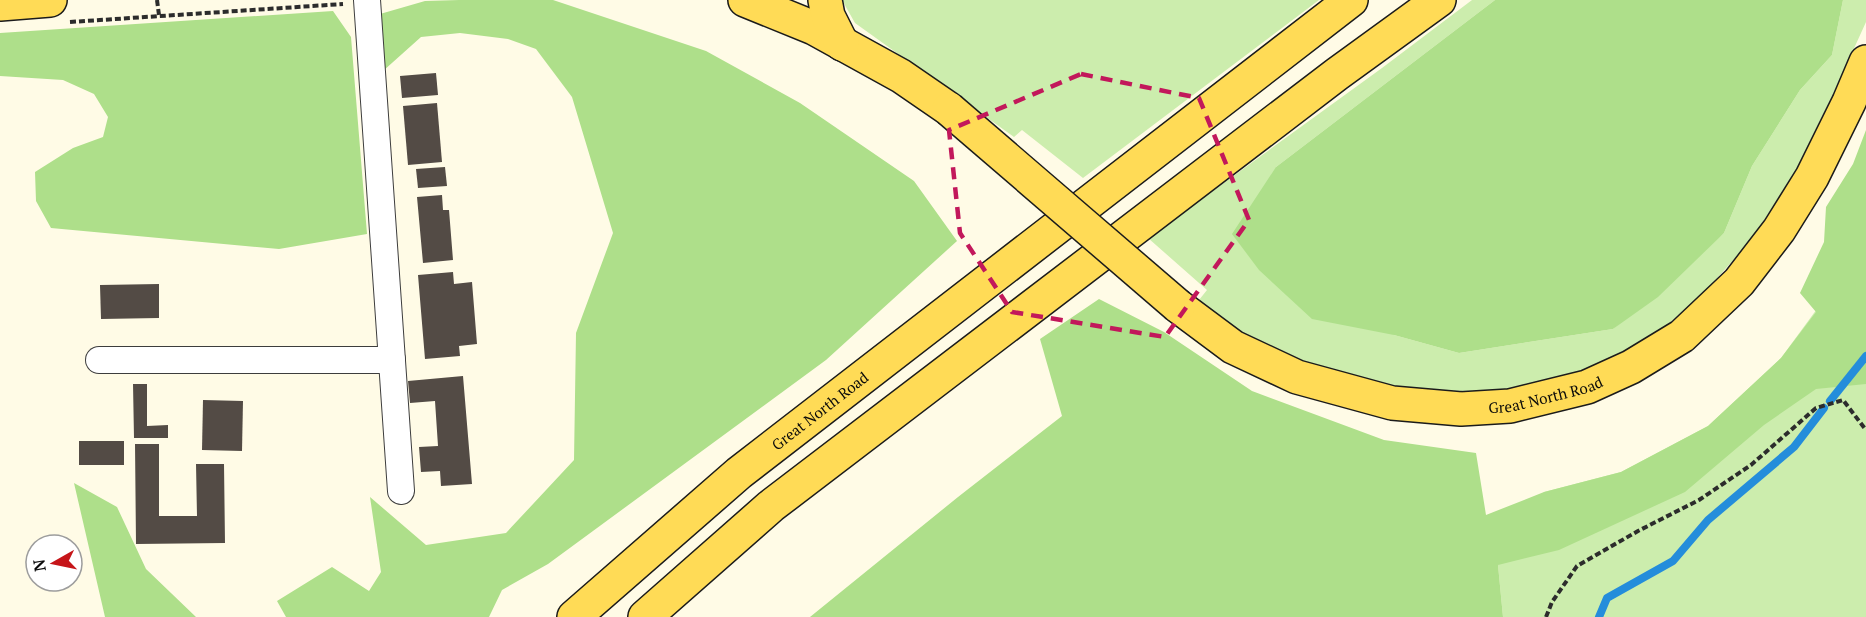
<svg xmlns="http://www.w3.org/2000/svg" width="1866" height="617" font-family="'PT Serif',serif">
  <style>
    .green { fill: #ccedad }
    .forest { fill: #aedf8a }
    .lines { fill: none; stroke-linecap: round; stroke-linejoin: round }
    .stream { stroke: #248ddb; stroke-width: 8 }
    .building { fill: #534b45 }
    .minor-casing { stroke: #3d3d3d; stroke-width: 28 }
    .major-casing { stroke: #1b1b1b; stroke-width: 36 }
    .path { stroke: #2c2c2c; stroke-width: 4; stroke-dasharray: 6 3; stroke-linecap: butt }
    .minor { stroke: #fff; stroke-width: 26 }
    .major { stroke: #ffdb56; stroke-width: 33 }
    .major-bridge-casing { stroke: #1b1b1b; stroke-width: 36; stroke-linecap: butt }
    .major-bridge { stroke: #ffdb56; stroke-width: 33 }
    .marked { fill: none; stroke: #c2185b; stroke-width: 4.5; stroke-dasharray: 12 8; stroke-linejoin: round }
    .labels { text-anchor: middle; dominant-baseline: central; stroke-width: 6; stroke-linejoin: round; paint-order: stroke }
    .street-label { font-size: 15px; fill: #0a0a0a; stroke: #fff }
  </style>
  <rect width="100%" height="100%" fill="#fffbe6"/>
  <g class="green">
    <polygon points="842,0 1319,0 1083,178 1022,130 1014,137 855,23"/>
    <polygon points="1472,0 1495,0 1276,167 1394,335 1459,353 1613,329 1724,233 1752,166 1800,90 1832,55 1843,0 1866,0 1866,22 1836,88 1797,168 1753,238 1701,296 1653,337 1584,371 1528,388 1470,395 1404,390 1338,375 1277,353 1226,324 1199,300 1207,290 1148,238 1382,68"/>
    <polygon points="1866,242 1866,617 1503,617 1498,565 1544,492 1621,472 1708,426 1781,358"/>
  </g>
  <g class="forest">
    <polygon points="459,0 553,0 706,51 800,103 914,181 957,241 826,360 548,564 502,590 489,617 286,617 277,601 332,567 369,591 381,572 370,497 426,545 506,533 574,460 576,333 613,233 572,97 536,49 508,39 460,33 421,37 383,71 380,14 425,1"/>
    <polygon points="1495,0 1843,0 1832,55 1800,90 1752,166 1724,233 1658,297 1613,329 1459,353 1394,335 1312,319 1259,270 1232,234 1276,167"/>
    <polygon points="333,11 351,37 367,234 279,249 51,228 36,201 35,172 73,148 103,137 108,117 94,94 63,80 0,76 0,33"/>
    <polygon points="1866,130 1866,384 1816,389 1764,425 1685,492 1559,550 1498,565 1503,617 810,617 958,497 1062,416 1040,339 1099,299 1164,332 1252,391 1384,440 1476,453 1486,515 1544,492 1621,472 1708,426 1781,358 1816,312 1800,293 1824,242 1826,207 1853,164"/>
    <polygon points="74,483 117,507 146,569 196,617 105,617"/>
  </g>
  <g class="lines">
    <g class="stream">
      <polyline points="1830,401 1866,356"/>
      <polyline points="1599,617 1607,598 1673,561 1708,520 1794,447 1824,408"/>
    </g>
  </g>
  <g class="building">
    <polygon points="436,73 438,95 402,98 400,76"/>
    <polygon points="437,103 442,162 408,165 403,106"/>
    <polygon points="445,167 447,186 418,188 416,169"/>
    <polygon points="442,195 443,210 449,210 453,260 423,263 417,197"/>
    <polygon points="453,272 454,284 472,282 477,344 459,346 460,356 425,359 418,275"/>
    <polygon points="159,284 159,318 101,319 100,285"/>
    <polygon points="463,376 472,484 441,486 440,471 421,472 419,447 438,446 435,401 410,403 408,381"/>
    <polygon points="133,384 147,384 147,426 168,425 168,438 134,438"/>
    <polygon points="203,400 243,401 242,451 202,450"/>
    <rect x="79" y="441" width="45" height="24"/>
    <polygon points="135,444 159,444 159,516 197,516 196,464 224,464 225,543 136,544"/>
  </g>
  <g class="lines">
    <defs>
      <g id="minor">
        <polyline points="367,0 401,491"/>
        <polyline points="99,360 392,360"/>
      </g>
      <g id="major">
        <polyline points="745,0 814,28 901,76 949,109"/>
        <polyline points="825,0 828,16 842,44"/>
        <polyline points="0,4 50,0"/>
        <path id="s1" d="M1178,306l55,41 64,30 95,26 69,6 49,-3 77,-19 44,-20 51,-31 57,-54 40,-52 33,-53 37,-75 17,-40"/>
        <path id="s2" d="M574,617l165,-144 612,-473"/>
        <polyline points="645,617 771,506 1337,74 1439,0"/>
      </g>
    </defs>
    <use href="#minor" class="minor-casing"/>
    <use href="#major" class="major-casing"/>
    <g class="path">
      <polyline points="157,0 159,15"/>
      <polyline points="70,22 343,4"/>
      <polyline points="1546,617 1552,602 1577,566 1638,531 1699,500 1751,465 1816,408 1843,400 1866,430"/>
    </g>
    <use href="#minor" class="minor"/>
    <use href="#major" class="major"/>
    <defs>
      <polyline id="major-bridge" points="949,109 1178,306"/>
    </defs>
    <use href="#major-bridge" class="major-bridge-casing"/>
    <use href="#major-bridge" class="major-bridge"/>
  </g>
  <path class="marked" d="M1081,74l118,24 50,122 -84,117 -153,-25 -52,-79 -11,-103z"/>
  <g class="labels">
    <g class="street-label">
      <text stroke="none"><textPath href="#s1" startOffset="393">Great North Road</textPath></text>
      <text stroke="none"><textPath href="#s2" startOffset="321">Great North Road</textPath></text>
    </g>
  </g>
  <g transform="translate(54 563) rotate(261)"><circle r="28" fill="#ffffff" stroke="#9d9d9d" stroke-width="1.5"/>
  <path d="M0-4.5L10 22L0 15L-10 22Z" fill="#c61519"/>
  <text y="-9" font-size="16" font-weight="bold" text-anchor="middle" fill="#0a0a0a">N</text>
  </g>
</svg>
